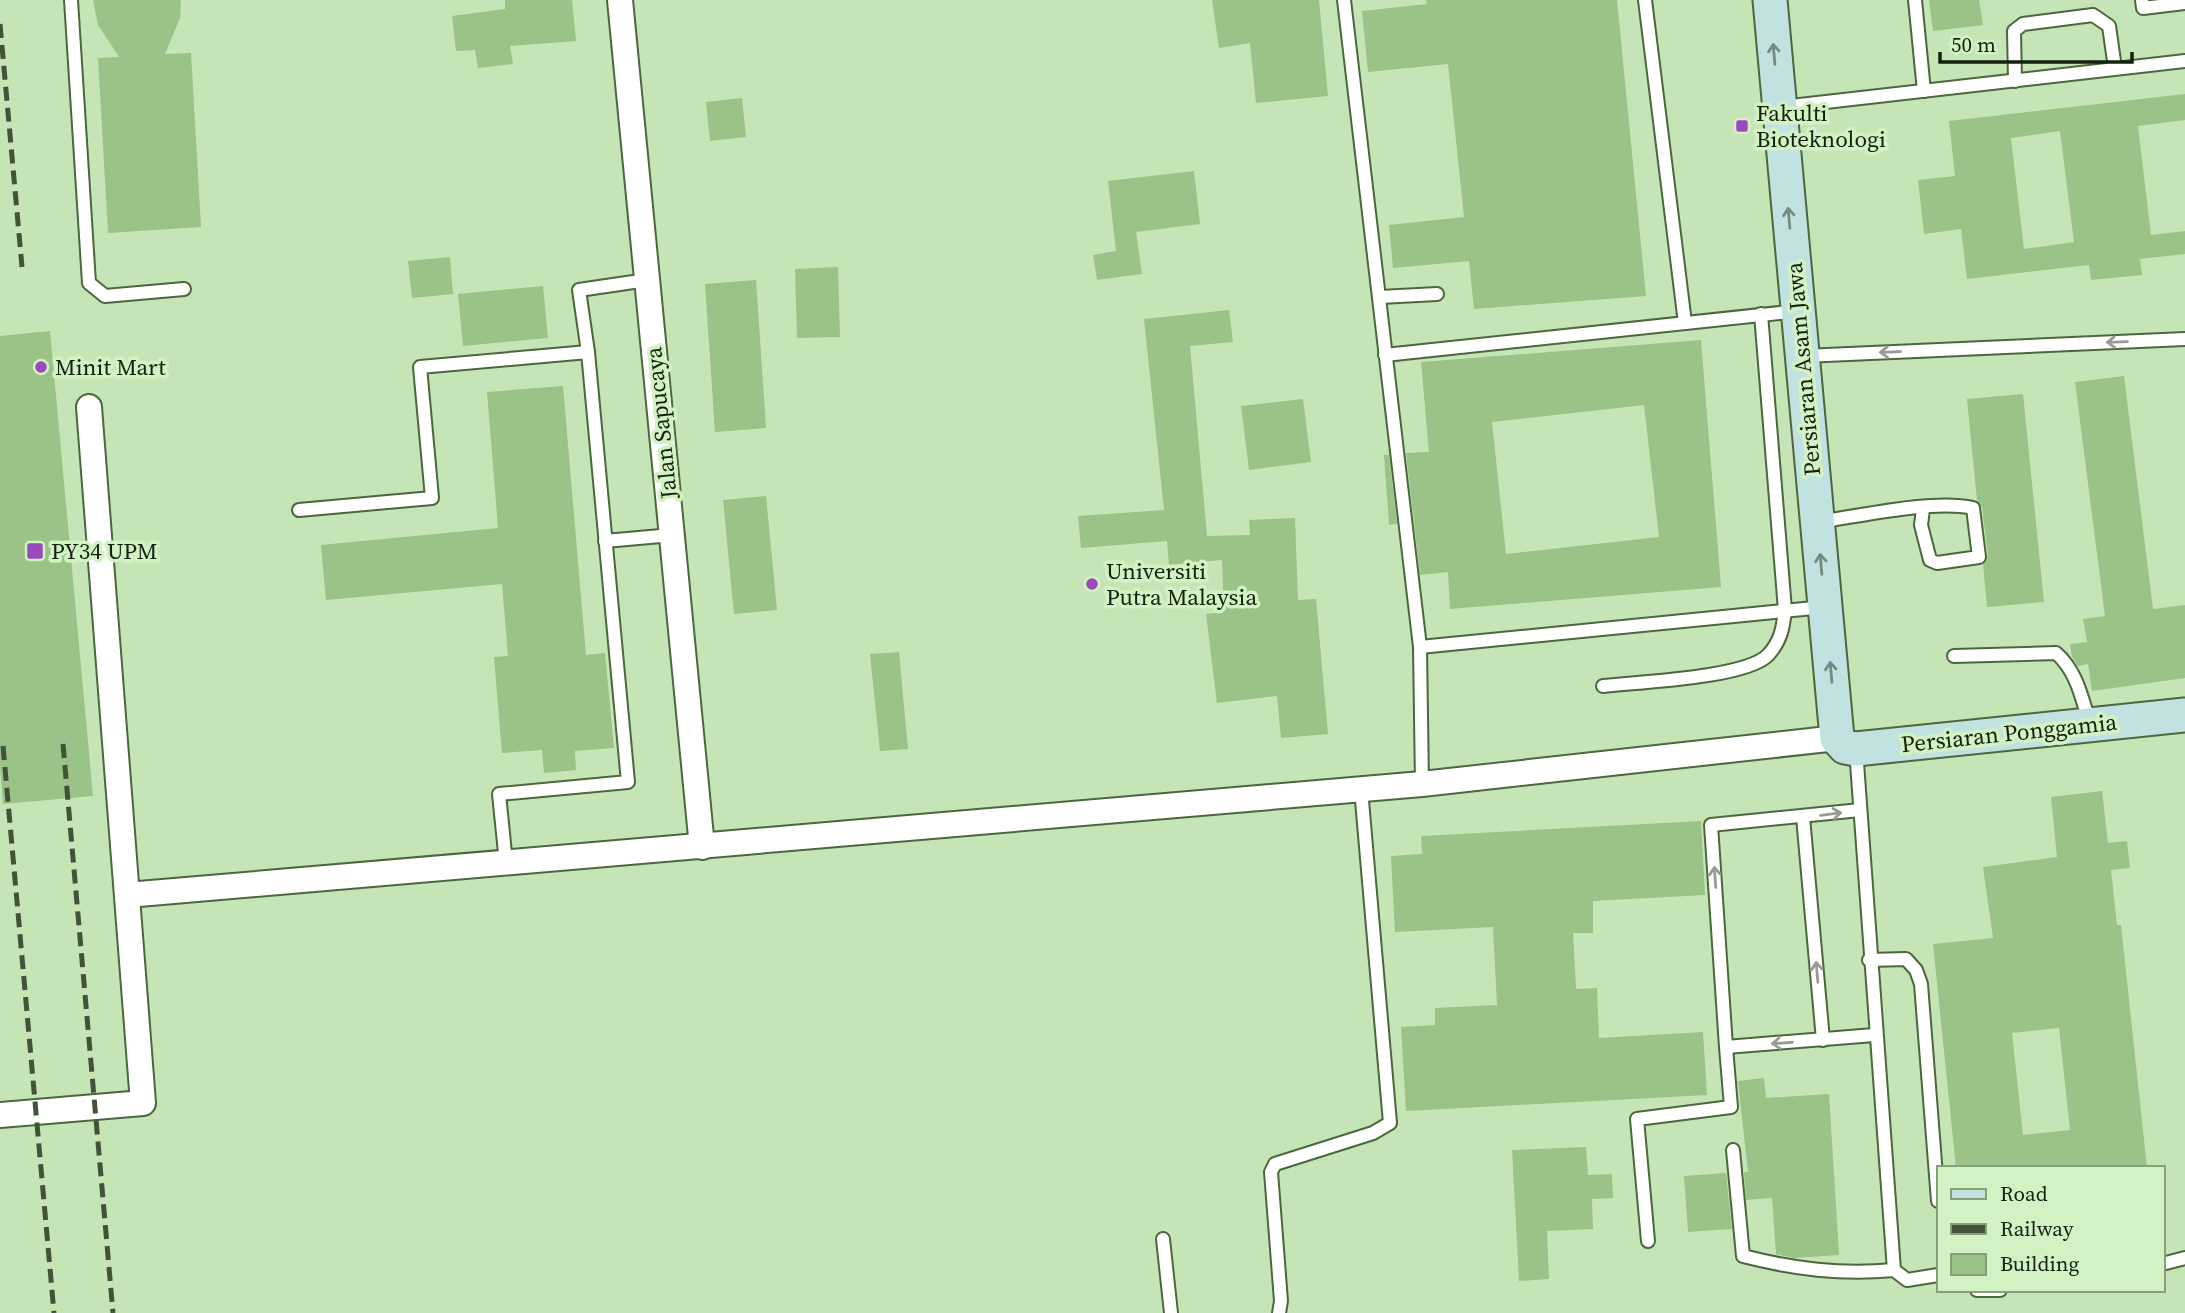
<svg xmlns="http://www.w3.org/2000/svg" width="2185" height="1313" font-family="'Source Serif 4',serif">
  <style>
    .building { fill: #9bc287; fill-rule: evenodd }
    .lines { fill: none; stroke-linecap: round; stroke-linejoin: round }
    .lane-casing { stroke: #4c673d; stroke-width: 16 }
    .street-casing { stroke: #4c673d; stroke-width: 28 }
    .secondary-casing { stroke: #4c673d; stroke-width: 37 }
    .lane { stroke: #fff; stroke-width: 12 }
    .street { stroke: #fff; stroke-width: 24 }
    .secondary { stroke: #c2e1e1; stroke-width: 33 }
    .rail { stroke: #42533a; stroke-width: 5; stroke-dasharray: 14 7; stroke-linecap: butt }
    .oneway { stroke: #748b82 }
    .oneway2 { stroke: #969b93 }
    .poi-dot { fill: #9a4aba; stroke: #d3f2c3; stroke-width: 2.5 }
    .labels { text-anchor: middle; dominant-baseline: central; stroke-width: 7; stroke-linejoin: round; paint-order: stroke }
    .poi-label { font-size: 23px; fill: #15210f; stroke: #d3f2c3; text-anchor: start }
    .street-label { font-size: 23px; fill: #15210f; stroke: #d3f2c3 }
  </style>
  <rect width="100%" height="100%" fill="#c6e5b6"/>
  <g class="building">
    <polygon points="93,0 181,0 180,18 165,54 191,53 201,227 108,233 98,58 119,57 98,25"/>
    <polygon points="505,0 572,0 576,41 510,46 513,64 478,68 475,50 456,51 452,16 505,9"/>
    <polygon points="1212,0 1319,0 1328,96 1256,103 1250,43 1219,48"/>
    <polygon points="1426,0 1617,0 1646,296 1474,309 1469,261 1393,268 1389,225 1464,217 1448,64 1368,72 1362,11 1427,4"/>
    <polygon points="1929,0 1979,0 1983,25 1933,31"/>
    <path d="M2185,94v26l-47,6 13,109 34,-4v23l-45,5 2,16 -51,5 -2,-15 -122,14 -6,-50 -37,5 -6,-54 37,-4 -6,-55zM2060,131l14,111 -50,7 -13,-111z"/>
    <polygon points="742,98 746,137 710,141 706,102"/>
    <polygon points="1194,171 1200,224 1136,232 1142,274 1097,280 1093,255 1116,251 1108,181"/>
    <polygon points="450,257 453,294 412,298 408,261"/>
    <polygon points="838,267 840,337 797,338 795,269"/>
    <polygon points="756,280 766,428 715,432 705,284"/>
    <polygon points="543,286 548,338 463,346 458,294"/>
    <polygon points="1229,310 1233,342 1190,346 1207,536 1250,535 1249,520 1295,518 1298,600 1316,599 1328,734 1281,738 1277,696 1217,703 1206,614 1224,612 1222,560 1169,565 1167,541 1081,548 1078,516 1164,510 1144,319"/>
    <polygon points="50,331 93,796 3,804 0,767 0,336"/>
    <path d="M1701,340l20,247 -271,22 -2,-37 -28,3 -14,-122 23,-1 -8,-90zM1644,405l15,132 -153,17 -14,-132z"/>
    <polygon points="2124,376 2153,609 2185,605 2185,678 2092,691 2088,664 2078,666 2072,657 2070,644 2087,642 2083,619 2105,616 2075,382"/>
    <polygon points="563,386 586,655 605,653 614,748 575,751 576,770 544,773 542,750 502,753 494,657 508,656 502,584 326,600 321,545 498,528 487,392"/>
    <polygon points="2023,394 2044,602 1987,607 1983,564 1988,556 1982,507 1977,500 1967,399"/>
    <polygon points="1303,399 1311,462 1249,470 1241,406"/>
    <polygon points="1384,455 1389,455 1397,524 1389,525"/>
    <polygon points="766,496 777,610 734,614 723,500"/>
    <polygon points="899,652 908,749 880,751 870,654"/>
    <path d="M2102,791l6,52 19,-2 3,27 -19,2 6,55h4l26,243h-191l-23,-224 60,-6 -10,-71 74,-10 -6,-60zM2059,1028l11,102 -47,5 -11,-102z"/>
    <polygon points="1701,821 1705,895 1593,901 1593,933 1573,933 1576,989 1597,988 1599,1038 1703,1032 1707,1095 1406,1111 1401,1027 1435,1025 1435,1008 1497,1005 1493,927 1395,932 1391,856 1422,854 1421,836"/>
    <polygon points="1764,1078 1766,1098 1829,1094 1839,1255 1794,1258 1776,1254 1772,1198 1746,1200 1744,1172 1748,1172 1738,1081"/>
    <polygon points="1586,1147 1588,1175 1612,1174 1613,1198 1592,1199 1593,1229 1547,1231 1549,1279 1519,1281 1512,1150"/>
    <polygon points="1726,1173 1732,1229 1688,1232 1684,1176"/>
  </g>
  <g class="lines">
    <defs>
      <g id="lane">
        <polyline points="71,0 89,283 105,296 184,289"/>
        <polyline points="1344,0 1420,647 1422,784"/>
        <polyline points="1645,0 1685,323"/>
        <polyline points="1915,0 1924,91"/>
        <polyline points="2142,0 2143,8 2185,3"/>
        <polyline points="2015,81 2014,31 2023,24 2093,15 2109,26 2115,68"/>
        <polyline points="1782,107 2185,61"/>
        <polyline points="1380,297 1437,294"/>
        <polyline points="588,352 579,290 647,280"/>
        <polyline points="1385,355 1798,311"/>
        <polyline points="1804,356 2185,339"/>
        <polyline points="299,510 432,498 420,367 588,352 628,782 499,794 506,863"/>
        <path d="M1818,522c42,-6 116,-23 155,-14l6,49 -42,6 -7,-3 -9,-35 2,-16"/>
        <polyline points="605,541 672,535"/>
        <polyline points="1420,647 1824,607"/>
        <path d="M1954,656l102,-3c21,18 26,46 34,71"/>
        <path d="M1603,686c35,-4 143,-8 165,-31 13,-14 15,-27 17,-45l-24,-296"/>
        <polyline points="1856,749 1894,1270 1907,1280 1938,1275"/>
        <polyline points="1860,810 1711,825 1726,1047 1874,1035"/>
        <polyline points="1803,817 1823,1040"/>
        <polyline points="1869,960 1906,959 1916,970 1921,984 1938,1201"/>
        <path d="M1733,1150l10,106c51,13 97,19 151,14"/>
        <polyline points="1163,1239 1171,1313"/>
        <polyline points="1648,1241 1637,1119 1731,1107 1726,1047"/>
        <polyline points="2162,1264 2185,1258"/>
        <polyline points="1977,1290 2000,1290"/>
        <polyline points="1279,1313 1281,1301 1271,1172 1275,1164 1373,1133 1390,1123 1361,789"/>
      </g>
      <g id="street">
        <polyline points="620,0 702,847"/>
        <polyline points="127,895 1422,784 1837,738"/>
        <polyline points="0,1115 143,1103 89,407"/>
      </g>
      <polyline id="secondary" points="1770,0 1837,738 1845,747 1856,749 2185,715"/>
    </defs>
    <use href="#lane" class="lane-casing"/>
    <use href="#street" class="street-casing"/>
    <use href="#secondary" class="secondary-casing"/>
    <use href="#lane" class="lane"/>
    <use href="#street" class="street"/>
    <use href="#secondary" class="secondary"/>
    <g class="rail">
      <polyline points="0,24 22,267"/>
      <polyline points="63,744 113,1313"/>
      <polyline points="3,746 54,1313"/>
    </g>
  </g>
  <defs><path id="oneway-shaft" d="M-6 0H5M1.5-3L5.5 0L1.5 3" fill="none" stroke-width="1.6" stroke-linecap="round" stroke-linejoin="round" transform="scale(1.75)"/></defs>
  <g class="oneway">
    <use href="#oneway-shaft" transform="translate(1774 54) rotate(-95)"/>
    <use href="#oneway-shaft" transform="translate(1789 218) rotate(-95)"/>
    <use href="#oneway-shaft" transform="translate(1821 564) rotate(-95)"/>
    <use href="#oneway-shaft" transform="translate(1831 672) rotate(-95)"/>
  </g>
  <g class="oneway2">
    <use href="#oneway-shaft" transform="translate(2117 342) rotate(178)"/>
    <use href="#oneway-shaft" transform="translate(1890 352) rotate(178)"/>
    <use href="#oneway-shaft" transform="translate(1831 814) rotate(-7)"/>
    <use href="#oneway-shaft" transform="translate(1715 877) rotate(-94)"/>
    <use href="#oneway-shaft" transform="translate(1817 972) rotate(-95)"/>
    <use href="#oneway-shaft" transform="translate(1782 1043) rotate(176)"/>
  </g>
  <g class="poi-dot">
    <rect x="1735" y="119" width="14" height="14" rx="3.5"/>
    <circle cx="41" cy="367" r="7"/>
    <rect x="26" y="542" width="18" height="18" rx="3.5"/>
    <circle cx="1092" cy="584" r="7"/>
  </g>
  <g class="labels">
    <g class="poi-label">
      <text x="1756" y="113">Fakulti<tspan x="1756" dy="26">Bioteknologi</tspan></text>
      <text x="55" y="367">Minit Mart</text>
      <text x="51" y="551">PY34 UPM</text>
      <text x="1106" y="571">Universiti<tspan x="1106" dy="26">Putra Malaysia</tspan></text>
    </g>
    <g class="street-label">
      <text transform="translate(1803 369) rotate(-95)">Persiaran Asam Jawa</text>
      <text transform="translate(661 423) rotate(-96)">Jalan Sapucaya</text>
      <text transform="translate(2009 733) rotate(-6)">Persiaran Ponggamia</text>
    </g>
  </g>
  <rect x="1937" y="1166" width="228" height="126" fill="#d3f2c3" stroke="#879e7b" stroke-width="2"/>
  <rect x="1951" y="1189" width="35" height="10" fill="#c2e1e1" stroke="#879e7b" stroke-width="2"/>
  <text x="2000" y="1201" font-size="21" fill="#15210f">Road</text>
  <rect x="1951" y="1224" width="35" height="10" fill="#42533a" stroke="#879e7b" stroke-width="2"/>
  <text x="2000" y="1236" font-size="21" fill="#15210f">Railway</text>
  <rect x="1951" y="1254" width="35" height="21" fill="#9bc287" stroke="#879e7b" stroke-width="2"/>
  <text x="2000" y="1271" font-size="21" fill="#15210f">Building</text>
  <path d="M1940 52v10h192v-10" fill="none" stroke="#15210f" stroke-width="3.5"/>
  <text x="1951" y="52" font-size="21" fill="#15210f" stroke="#d3f2c3" stroke-width="5" paint-order="stroke">50 m</text>
</svg>
